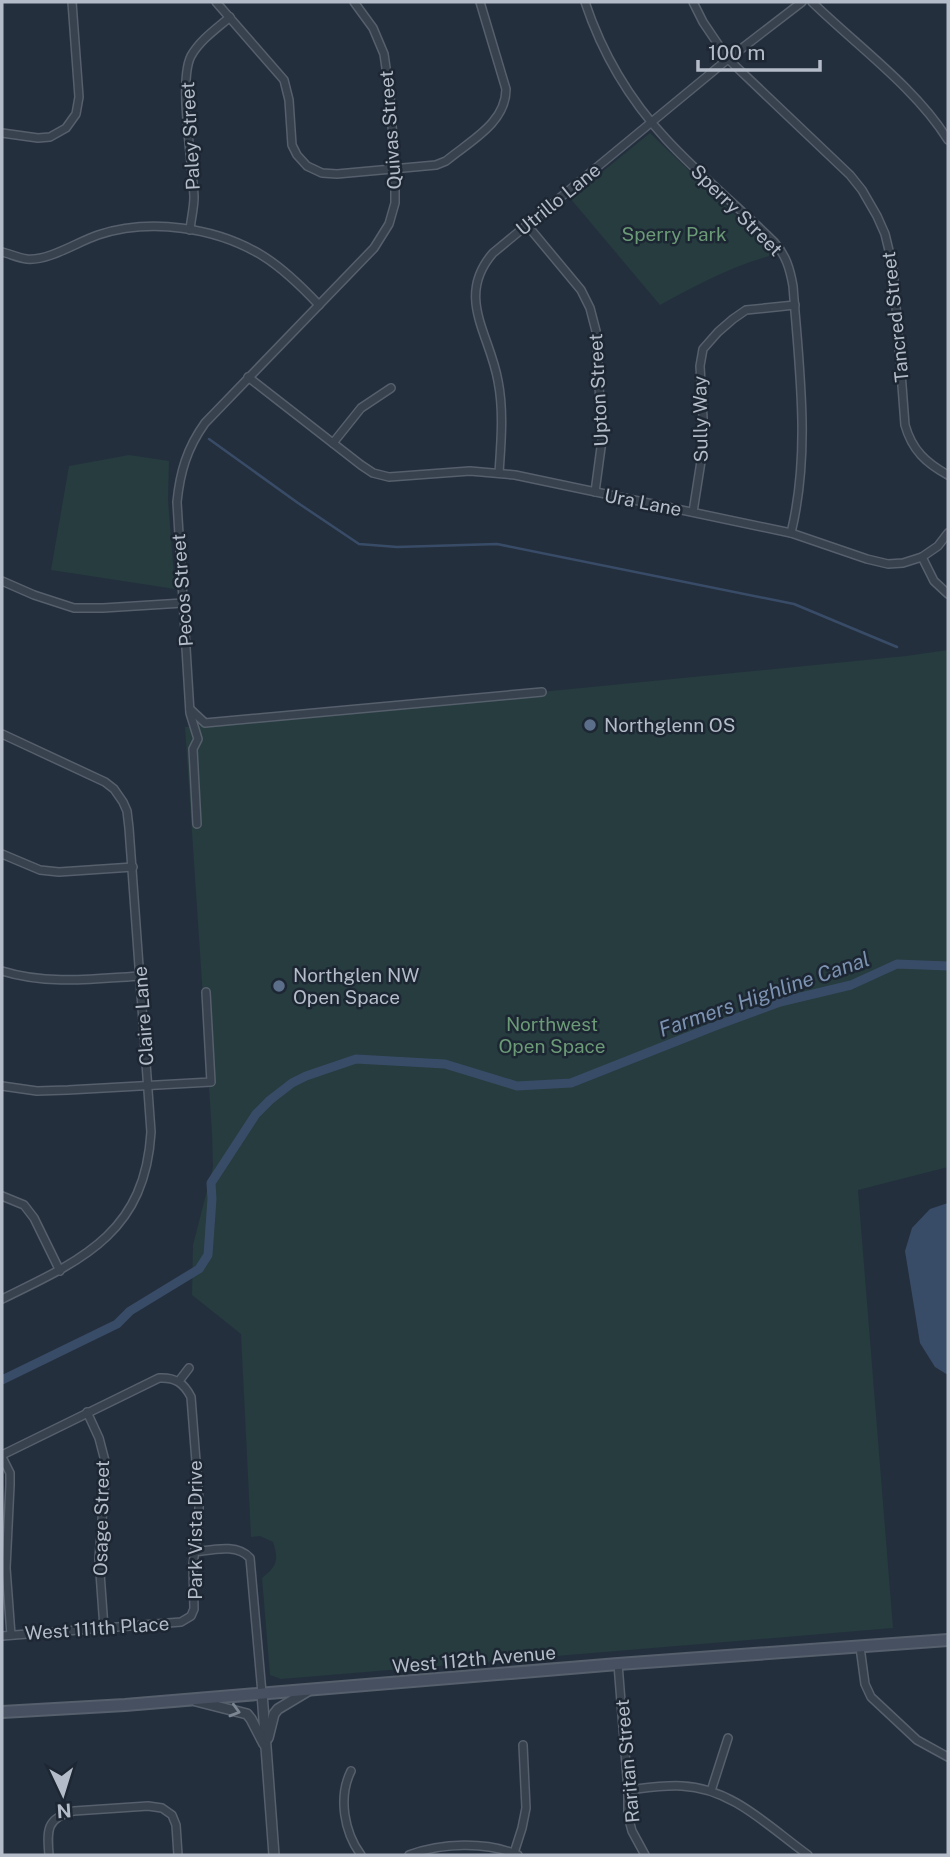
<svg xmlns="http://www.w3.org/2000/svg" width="950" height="1857" font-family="'Public Sans',sans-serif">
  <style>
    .green { fill: #263c3f }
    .water { fill: #394c67 }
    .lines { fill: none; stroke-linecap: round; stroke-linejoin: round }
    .stream { stroke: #394c67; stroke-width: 2.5 }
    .canal { stroke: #394c67; stroke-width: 9 }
    .minor-casing { stroke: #565f6c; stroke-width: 10 }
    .tertiary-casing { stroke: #565f6c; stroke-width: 12 }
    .secondary-casing { stroke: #565f6c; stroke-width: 14 }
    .minor { stroke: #38414e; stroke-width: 7 }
    .tertiary { stroke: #38414e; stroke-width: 9 }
    .secondary { stroke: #465061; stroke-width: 10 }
    .oneway { stroke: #7c8592 }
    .service-dot { fill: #5c6f8a; stroke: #1d2633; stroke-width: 2.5 }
    .labels { text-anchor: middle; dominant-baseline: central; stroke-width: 5; stroke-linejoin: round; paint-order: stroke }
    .street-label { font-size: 19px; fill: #b4bcc9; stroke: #1d2633 }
    .park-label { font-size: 19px; fill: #6b9a76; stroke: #1d2633 }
    .poi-label { font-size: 19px; fill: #b4bcc9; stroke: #1d2633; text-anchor: start }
    .water-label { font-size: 21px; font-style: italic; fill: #7c92b1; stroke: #1d2633 }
  </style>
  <rect width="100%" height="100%" fill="#242f3e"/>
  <g class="green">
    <path d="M650,133l103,99 20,23c-41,11 -76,30 -113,50l-90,-107z"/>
    <polygon points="129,455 169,461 168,500 175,589 51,570 69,466"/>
    <path d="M948,650v517l-90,23 35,438 -612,51 -11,-4 -8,-97c15,-12 17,-17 11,-36l-13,-6 -9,1 -10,-203 -49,-39 1,-50 20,-78 -1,-34 -27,-406 721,-71z"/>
  </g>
  <polygon class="water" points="948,1203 948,1375 935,1367 920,1343 905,1251 912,1228 930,1209"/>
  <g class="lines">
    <polyline class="stream" points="209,439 298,503 359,544 397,547 497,544 794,604 897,647"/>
    <polyline class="canal" points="2,1380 117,1324 130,1311 199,1269 208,1255 212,1199 211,1183 256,1114 270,1100 292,1083 306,1076 356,1059 445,1064 517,1086 571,1083 715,1026 780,1002 851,985 897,964 948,966"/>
    <defs>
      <g id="minor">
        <path d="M216,2l68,78 5,20 3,45 5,10 10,11 15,7 15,1 99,-9 10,-4c24,-20 60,-38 60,-72l-26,-87"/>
        <path d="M585,2c17,51 44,97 81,137 34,37 73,68 108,103 12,13 16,27 19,44 6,82 18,165 -2,247"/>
        <path d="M693,2l10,20 25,37 122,116 12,15 15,26 8,18 8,33 12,158c7,25 21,38 43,50"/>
        <path d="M812,2c44,43 104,86 136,138"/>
        <polyline points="2,133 38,138 50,137 66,128 76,114 79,97 72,2"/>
        <polyline points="527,225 581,290 590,308 596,331 602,440 595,492"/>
        <path d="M190,230c1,-11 4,-22 4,-33 -1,-32 -16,-116 -3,-141 9,-16 25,-27 39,-39"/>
        <path d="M2,252c8,2 17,6 25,7 22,2 50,-17 71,-24 52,-17 118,-8 165,21 21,13 39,31 56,49"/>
        <polyline points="248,377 361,465 373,473 389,477 470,471 515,475 791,533 867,559 888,564 903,563 922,557 938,546 948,533"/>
        <polyline points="333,443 361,408 391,388"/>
        <path d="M499,473c2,-30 5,-62 -1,-92 -8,-47 -43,-84 -5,-128l235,-194 74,-57"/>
        <polyline points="693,512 702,455 703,418 700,366 703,349 718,332 733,319 746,310 795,305"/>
        <polyline points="922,557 934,581 948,594"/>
        <polyline points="2,581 34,595 74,608 103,608 183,603"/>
        <polyline points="190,709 205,723 542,692"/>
        <path d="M2,734l103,48 9,7 9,13 4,9 2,17 22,304c-6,101 -69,128 -149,167"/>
        <path d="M197,824l-4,-75 5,-10 -8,-26 -13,-211c3,-30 10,-54 28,-79l169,-175 15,-24 6,-21v-34l-5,-73 -6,-42 -11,-26 -19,-26"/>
        <polyline points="2,854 40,870 59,872 133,867"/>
        <path d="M2,971c45,14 91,8 138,5"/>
        <polyline points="2,1086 37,1091 68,1090 211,1082 206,992"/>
        <polyline points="2,1196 24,1205 34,1218 60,1271"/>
        <polyline points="179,1381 189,1368"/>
        <polyline points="87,1412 99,1438 105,1461 105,1481 99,1559 104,1628"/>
        <path d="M2,1455l157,-77c16,-1 25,5 32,19l8,103v20l-6,44 1,45 -3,7 -10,6 -179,14"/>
        <polyline points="2,1457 10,1473 10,1485 6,1568 11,1635"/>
        <path d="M194,1552c18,-2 43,-9 56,6l12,135"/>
        <polyline points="860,1647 865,1684 871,1697 917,1740 948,1757"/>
        <polyline points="618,1664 628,1790 628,1816 632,1831 645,1855"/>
        <path d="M351,1771c-13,26 -7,61 10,84"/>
        <path d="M628,1790c17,-2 36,-5 54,-4 50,2 87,41 126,69"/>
        <polyline points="711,1791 728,1738"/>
        <polyline points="514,1853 522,1828 526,1808 523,1745"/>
        <path d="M49,1855c-2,-25 -3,-37 25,-44l74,-5 14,2 10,7 4,10 2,30"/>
        <path d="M409,1855c32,-12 77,-14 109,0"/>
      </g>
      <g id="tertiary">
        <polyline points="262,1693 274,1855"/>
        <polyline points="196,1701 247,1714 251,1719 264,1744"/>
        <polyline points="268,1738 274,1714 278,1709 308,1691"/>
      </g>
      <polyline id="secondary" points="2,1712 125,1705 618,1664 948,1640"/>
    </defs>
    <use href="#minor" class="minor-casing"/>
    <use href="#tertiary" class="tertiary-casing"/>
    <use href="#secondary" class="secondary-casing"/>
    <use href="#minor" class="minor"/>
    <use href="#tertiary" class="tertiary"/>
    <use href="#secondary" class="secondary"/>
  </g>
  <defs><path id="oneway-chevron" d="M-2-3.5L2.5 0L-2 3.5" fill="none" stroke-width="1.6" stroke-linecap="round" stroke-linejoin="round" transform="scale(1.75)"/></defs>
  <use class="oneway" href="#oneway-chevron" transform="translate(235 1711) rotate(16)"/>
  <g class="service-dot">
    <circle cx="590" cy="725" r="7"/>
    <circle cx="279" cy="986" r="7"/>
  </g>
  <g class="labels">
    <g class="street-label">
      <text transform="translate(390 130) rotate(-94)">Quivas Street</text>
      <text transform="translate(190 136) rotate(-93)">Paley Street</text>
      <text transform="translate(558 199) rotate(-39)">Utrillo Lane</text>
      <text transform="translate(737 210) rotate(45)">Sperry Street</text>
      <text transform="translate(895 317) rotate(-96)">Tancred Street</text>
      <text transform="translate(598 390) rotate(-93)">Upton Street</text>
      <text transform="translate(700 419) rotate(-91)">Sully Way</text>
      <text transform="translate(643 502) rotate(11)">Ura Lane</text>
      <text transform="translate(182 590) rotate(-94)">Pecos Street</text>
      <text transform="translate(143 1016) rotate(-94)">Claire Lane</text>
      <text transform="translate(101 1518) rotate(-89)">Osage Street</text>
      <text transform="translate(195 1530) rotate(-90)">Park Vista Drive</text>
      <text transform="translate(97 1628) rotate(-4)">West 111th Place</text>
      <text transform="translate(474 1659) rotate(-5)">West 112th Avenue</text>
      <text transform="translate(627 1761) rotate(-95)">Raritan Street</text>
    </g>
    <g class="park-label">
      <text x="674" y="234">Sperry Park</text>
      <text x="552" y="1024">Northwest<tspan x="552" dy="22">Open Space</tspan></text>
    </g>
    <g class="poi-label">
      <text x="604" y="725">Northglenn OS</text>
      <text x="293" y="975">Northglen NW<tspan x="293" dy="22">Open Space</tspan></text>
    </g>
    <g class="water-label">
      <text transform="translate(764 994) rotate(-19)">Farmers Highline Canal</text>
    </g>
  </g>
  <rect width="950" height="1857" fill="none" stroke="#b4bcc9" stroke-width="7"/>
  <g transform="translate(63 1794) rotate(176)" stroke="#1d2633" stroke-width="5" paint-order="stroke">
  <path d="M0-5L12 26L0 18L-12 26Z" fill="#b4bcc9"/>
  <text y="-10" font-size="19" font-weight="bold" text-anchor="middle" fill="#b4bcc9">N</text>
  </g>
  <path d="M698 60v10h122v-10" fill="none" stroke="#b4bcc9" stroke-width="3.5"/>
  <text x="708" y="60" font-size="21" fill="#b4bcc9" stroke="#1d2633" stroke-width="5" paint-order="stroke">100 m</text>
</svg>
